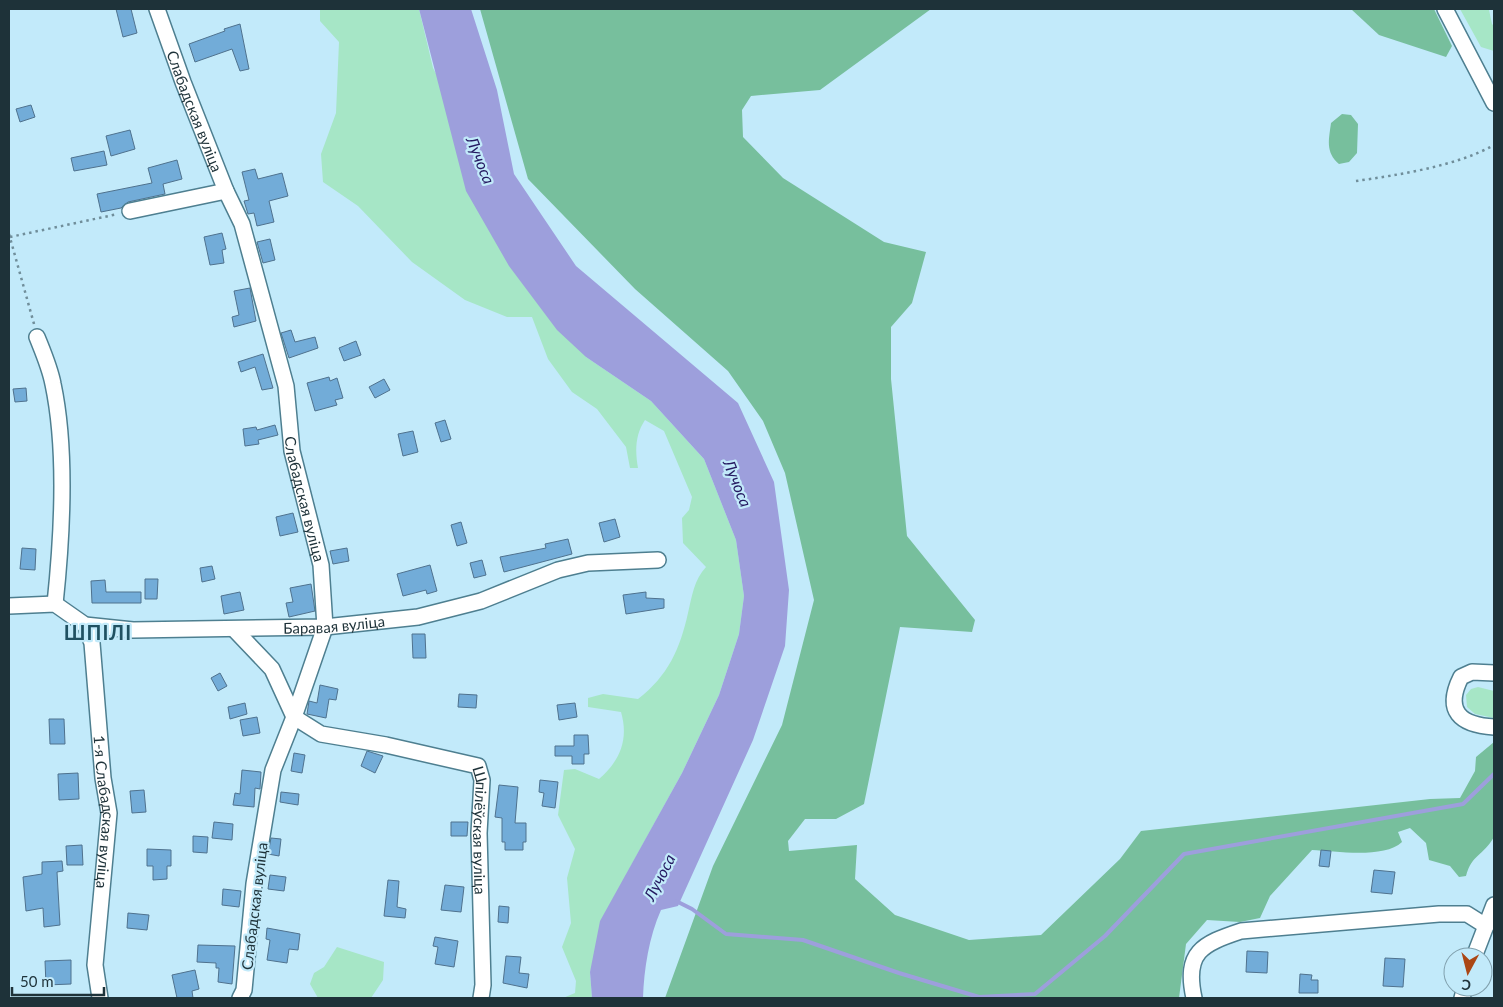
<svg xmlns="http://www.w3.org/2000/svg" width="1503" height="1007" font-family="Lato,sans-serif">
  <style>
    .green { fill: #a6e6c6 }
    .forest { fill: #77bf9d }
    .water { fill: #9d9fdc }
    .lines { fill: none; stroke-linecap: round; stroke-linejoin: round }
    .stream { stroke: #9d9fdc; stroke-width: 4 }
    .building { fill: #72acd8; stroke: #4f728e }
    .minor-casing { stroke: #4e7f90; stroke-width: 18 }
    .path { stroke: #708e9a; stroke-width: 2.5; stroke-dasharray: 2.5 4; stroke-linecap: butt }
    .minor { stroke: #fff; stroke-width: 15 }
    .labels { text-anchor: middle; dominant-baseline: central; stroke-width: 4.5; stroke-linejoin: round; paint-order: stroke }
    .street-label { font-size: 15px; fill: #1e3239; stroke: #c2eafa }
    .water-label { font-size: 16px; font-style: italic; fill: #251a61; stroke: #c2eafa }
    .district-label { font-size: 20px; font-weight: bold; letter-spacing: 1px; fill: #205162; stroke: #c2eafa }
  </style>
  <rect width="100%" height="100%" fill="#c2eafa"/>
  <g class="green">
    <path d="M320,9h99l14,59 153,289 65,44 53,58 32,81 8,56 -5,38 -20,61 -37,78 -55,100 -37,99 2,26h-29l12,-5 1,-12 -14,-34 9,-24 -4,-45 8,-29 -17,-34 6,-45 11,-1 24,10c21,-18 30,-40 22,-67l-33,-5v-9l15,-4 35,5c30,-23 42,-50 50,-86 4,-17 6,-33 18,-46l-23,-24 -1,-25 7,-8 3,-13 -28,-66 -19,-11c-10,15 -10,31 -7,48h-8l-4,-21 -29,-38 -25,-17 -24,-33 -16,-42h-25l-42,-17 -53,-38 -54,-56 -35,-24 -2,-28 15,-41 3,-71 -19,-21z"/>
    <polygon points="1460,9 1491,9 1489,10 1492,24 1494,26 1494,51 1481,47"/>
    <polygon points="1478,687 1494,691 1494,718 1475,714 1467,707 1466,695 1471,689"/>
    <polygon points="337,947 384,962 383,980 371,998 318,998 310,984 314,973 324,967"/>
  </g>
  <g class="forest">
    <path d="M480,9h451l-111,81 -69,6 -9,14 1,27 40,41 101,64 42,10 -14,51 -21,24v52l16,157 68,84 -3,12 -72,-5 -36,177 -28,15h-31l-17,22 1,10 68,-6 -2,34 40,36 74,25 72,-5 79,-76 21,-28 289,-32 30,-1 15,-27 1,-14 18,-15v95c-11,19 -22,17 -28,39l-7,1 -9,-11 -21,-6 -3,-17 -16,-15 -12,4 4,10c-18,17 -66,9 -90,8l-42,46 -10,22 -20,4 -33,-2 -21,24 -7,54h-514l48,-132 69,-141 32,-125 -29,-127 -22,-52 -35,-50 -93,-82 -107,-110z"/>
    <polygon points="1351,9 1434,9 1452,46 1446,57 1379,35"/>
    <path d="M1342,114l9,1 7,9 -1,29 -8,9 -10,2c-14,-12 -10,-25 -8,-41z"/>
  </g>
  <path class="water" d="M419,9h52l26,81 17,84 62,92 162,137 36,79 15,108 -4,56 -32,94 -75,166 -17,4c-12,27 -17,59 -18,88h-51l-2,-26 10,-51 82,-148 37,-78 20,-61 5,-38 -8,-56 -32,-81 -53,-58 -65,-44 -29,-27 -48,-64 -43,-75z"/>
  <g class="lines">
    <polyline class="stream" points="676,901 692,909 726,934 803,940 899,973 979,997 1035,994 1105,936 1184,854 1463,804 1494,774"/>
  </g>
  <g class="building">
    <polygon points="116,9 131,9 137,33 123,37"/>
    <polygon points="240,24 249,69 240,71 232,49 195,62 189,44 225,31 224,29"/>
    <polygon points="31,105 35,117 20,122 16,109"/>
    <polygon points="130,130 135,149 111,156 106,136"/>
    <polygon points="104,151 107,165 74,171 71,158"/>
    <polygon points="177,160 182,179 163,184 165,194 128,202 121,208 101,212 97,194 152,183 148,168"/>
    <polygon points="255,169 258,179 282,173 288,196 269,201 274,222 257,226 254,213 248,214 244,201 249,200 242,172"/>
    <polygon points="222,233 226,249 222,250 224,263 210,265 204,237"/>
    <polygon points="270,239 275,260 263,263 257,242"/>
    <polygon points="250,288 256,321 234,327 232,317 239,315 234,291"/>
    <polygon points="291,330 295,342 315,337 318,348 289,358 281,333"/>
    <polygon points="356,341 361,355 344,361 339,348"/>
    <polygon points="263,354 273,388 262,390 255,367 241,372 238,362"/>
    <polygon points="329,377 330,381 337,378 343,398 335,400 337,405 315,411 307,383"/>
    <polygon points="384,379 390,390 375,398 369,387"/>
    <polygon points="26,388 27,401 15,402 13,389"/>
    <polygon points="445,420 451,439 441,442 435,423"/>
    <polygon points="275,425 278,435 258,440 259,444 245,446 243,429 256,427 257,430"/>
    <polygon points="413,431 418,452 403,456 398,434"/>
    <polygon points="293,513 298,532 280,536 276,517"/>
    <polygon points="615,519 620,537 604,542 599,523"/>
    <polygon points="461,522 467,543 457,546 451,525"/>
    <polygon points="568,539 572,554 504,572 500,557 546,548 545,544"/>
    <polygon points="22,548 36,549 35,570 20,569"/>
    <polygon points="347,548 349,561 333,564 330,551"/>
    <polygon points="482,560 486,575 474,578 470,563"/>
    <polygon points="430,565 437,591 427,594 426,590 403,596 397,574"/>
    <polygon points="212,566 215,579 202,582 200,568"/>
    <polygon points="145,579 158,579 157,599 145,599"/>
    <polygon points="105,580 106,592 141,592 141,603 92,603 91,581"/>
    <polygon points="311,584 315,611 289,617 286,603 293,602 290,588"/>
    <polygon points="240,592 244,610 224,614 221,596"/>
    <polygon points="646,592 646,598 664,599 664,608 626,614 623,595"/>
    <polygon points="412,634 425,634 426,658 413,658"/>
    <polygon points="220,673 227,686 218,691 211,678"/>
    <polygon points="320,685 338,689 336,700 329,699 326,718 307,714 309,701 317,703"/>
    <polygon points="459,694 477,695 476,708 458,707"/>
    <polygon points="245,703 247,714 230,719 228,707"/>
    <polygon points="575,703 577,717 559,720 557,705"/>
    <polygon points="257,717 260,733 243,736 240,720"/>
    <polygon points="49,719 64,719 65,744 50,744"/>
    <polygon points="574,735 588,735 589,754 584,754 584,764 572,764 572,756 555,756 555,746 574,746"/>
    <polygon points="367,751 383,756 375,773 361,766"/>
    <polygon points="294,753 305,755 302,773 291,771"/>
    <polygon points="242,770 261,772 260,789 255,788 254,807 233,805 235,793 240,794"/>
    <polygon points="78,773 79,799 59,800 58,774"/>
    <polygon points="540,780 558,782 555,808 542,806 544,793 539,792"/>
    <polygon points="499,785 518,787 515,823 526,823 526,842 523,842 523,850 505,850 505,842 502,842 502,818 495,817"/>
    <polygon points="144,790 146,812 132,813 130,791"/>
    <polygon points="281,792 299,794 298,805 280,802"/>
    <polygon points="214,822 233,824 232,840 212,838"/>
    <polygon points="451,822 468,822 467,836 451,836"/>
    <polygon points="193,836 208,837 207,853 193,852"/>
    <polygon points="271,838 281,839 279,856 268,854"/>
    <polygon points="82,845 83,865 67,865 66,846"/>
    <polygon points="147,849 171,850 171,866 167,866 167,879 153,880 153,866 147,866"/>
    <polygon points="1321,850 1331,851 1329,867 1319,866"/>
    <polygon points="62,861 63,871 57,872 60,925 44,927 43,908 26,911 23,877 42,874 42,862"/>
    <polygon points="1374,870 1395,872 1392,894 1371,892"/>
    <polygon points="270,875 286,877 284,891 268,889"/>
    <polygon points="388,880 399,881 397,907 406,909 405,918 384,916"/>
    <polygon points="445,885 464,887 461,912 441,910"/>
    <polygon points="223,889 241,891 239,907 222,905"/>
    <polygon points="499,906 509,907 508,923 498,922"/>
    <polygon points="128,913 149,915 147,930 127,928"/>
    <polygon points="267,928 300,934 298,950 289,949 287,963 267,960 270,940 266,939"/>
    <polygon points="435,937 458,941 454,967 435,964 438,947 433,946"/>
    <polygon points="198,945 235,946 232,984 218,982 219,968 216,968 216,963 197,962"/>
    <polygon points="1247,951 1268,952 1267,973 1246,972"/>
    <polygon points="506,956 521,957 519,973 529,974 527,988 503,983"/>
    <polygon points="1385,958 1405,959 1403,987 1383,986"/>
    <polygon points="71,960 71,984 46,985 45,961"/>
    <polygon points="195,970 199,989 192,991 193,998 177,998 172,975"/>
    <polygon points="1300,974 1312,975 1311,980 1318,980 1318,993 1299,993"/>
  </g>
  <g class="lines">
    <defs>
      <g id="minor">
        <path id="s1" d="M157,9l26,73 43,109 16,33 44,162 6,65 29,114 4,62 -31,90 -21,53 -19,114 -10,106 -4,8"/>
        <polyline points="1445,9 1494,103"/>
        <polyline points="130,211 226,191"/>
        <path d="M37,337c6,15 13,31 16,47 14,66 9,154 2,220"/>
        <path id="s2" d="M9,606l46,-2 30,21 48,5 192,-3 93,-10 63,-16 77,-31 30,-7 70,-3"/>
        <path id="s3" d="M85,625l7,18 11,135 6,35 -14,152 5,33"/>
        <path id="s4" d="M234,629l38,40 22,48 27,17 65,11 92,21 4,14 -3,53 4,152 -2,13"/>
        <path d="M1494,673l-22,-1 -11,5c-17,34 -1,48 33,50"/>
        <polyline points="1474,957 1494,905"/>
        <path d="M1194,998c-10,-46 8,-54 47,-67l198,-17h28l19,12"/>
        <polyline points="1462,998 1465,987"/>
      </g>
    </defs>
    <use href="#minor" class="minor-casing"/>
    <g class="path">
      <path d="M1356,181c42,-6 101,-15 138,-36"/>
      <polyline points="9,234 34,324"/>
      <polyline points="10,237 118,214"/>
    </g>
    <use href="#minor" class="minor"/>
  </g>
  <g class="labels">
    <g class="street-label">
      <text stroke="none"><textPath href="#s1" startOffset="109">Слабадская вуліца</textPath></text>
      <text stroke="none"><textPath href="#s1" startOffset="514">Слабадская вуліца</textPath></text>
      <text stroke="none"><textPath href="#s2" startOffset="332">Баравая вуліца</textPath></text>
      <text stroke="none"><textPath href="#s3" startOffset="189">1-я Слабадская вуліца</textPath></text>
      <text stroke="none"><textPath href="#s4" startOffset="365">Шпілёўская вуліца</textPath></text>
      <text transform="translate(254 906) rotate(-83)">Слабадская вуліца</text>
    </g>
    <g class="water-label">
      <text transform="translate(481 160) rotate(68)">Лучоса</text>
      <text transform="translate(738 483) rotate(68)">Лучоса</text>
      <text transform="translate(659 877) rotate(-63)">Лучоса</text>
    </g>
    <g class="district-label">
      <text x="98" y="632">ШПІЛІ</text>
    </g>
  </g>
  <rect width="1503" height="1007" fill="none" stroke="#1e3239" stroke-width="20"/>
  <g transform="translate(1468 972) rotate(187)"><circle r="24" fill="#c2eafa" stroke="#80a0ad"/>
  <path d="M0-4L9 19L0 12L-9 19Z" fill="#ab4715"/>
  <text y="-8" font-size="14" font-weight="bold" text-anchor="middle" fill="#1e3239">С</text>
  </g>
  <path d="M12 987v8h92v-8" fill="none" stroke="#1e3239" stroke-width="2.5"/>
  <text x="20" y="987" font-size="15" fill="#1e3239" stroke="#c2eafa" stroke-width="4" paint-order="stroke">50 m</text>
</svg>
